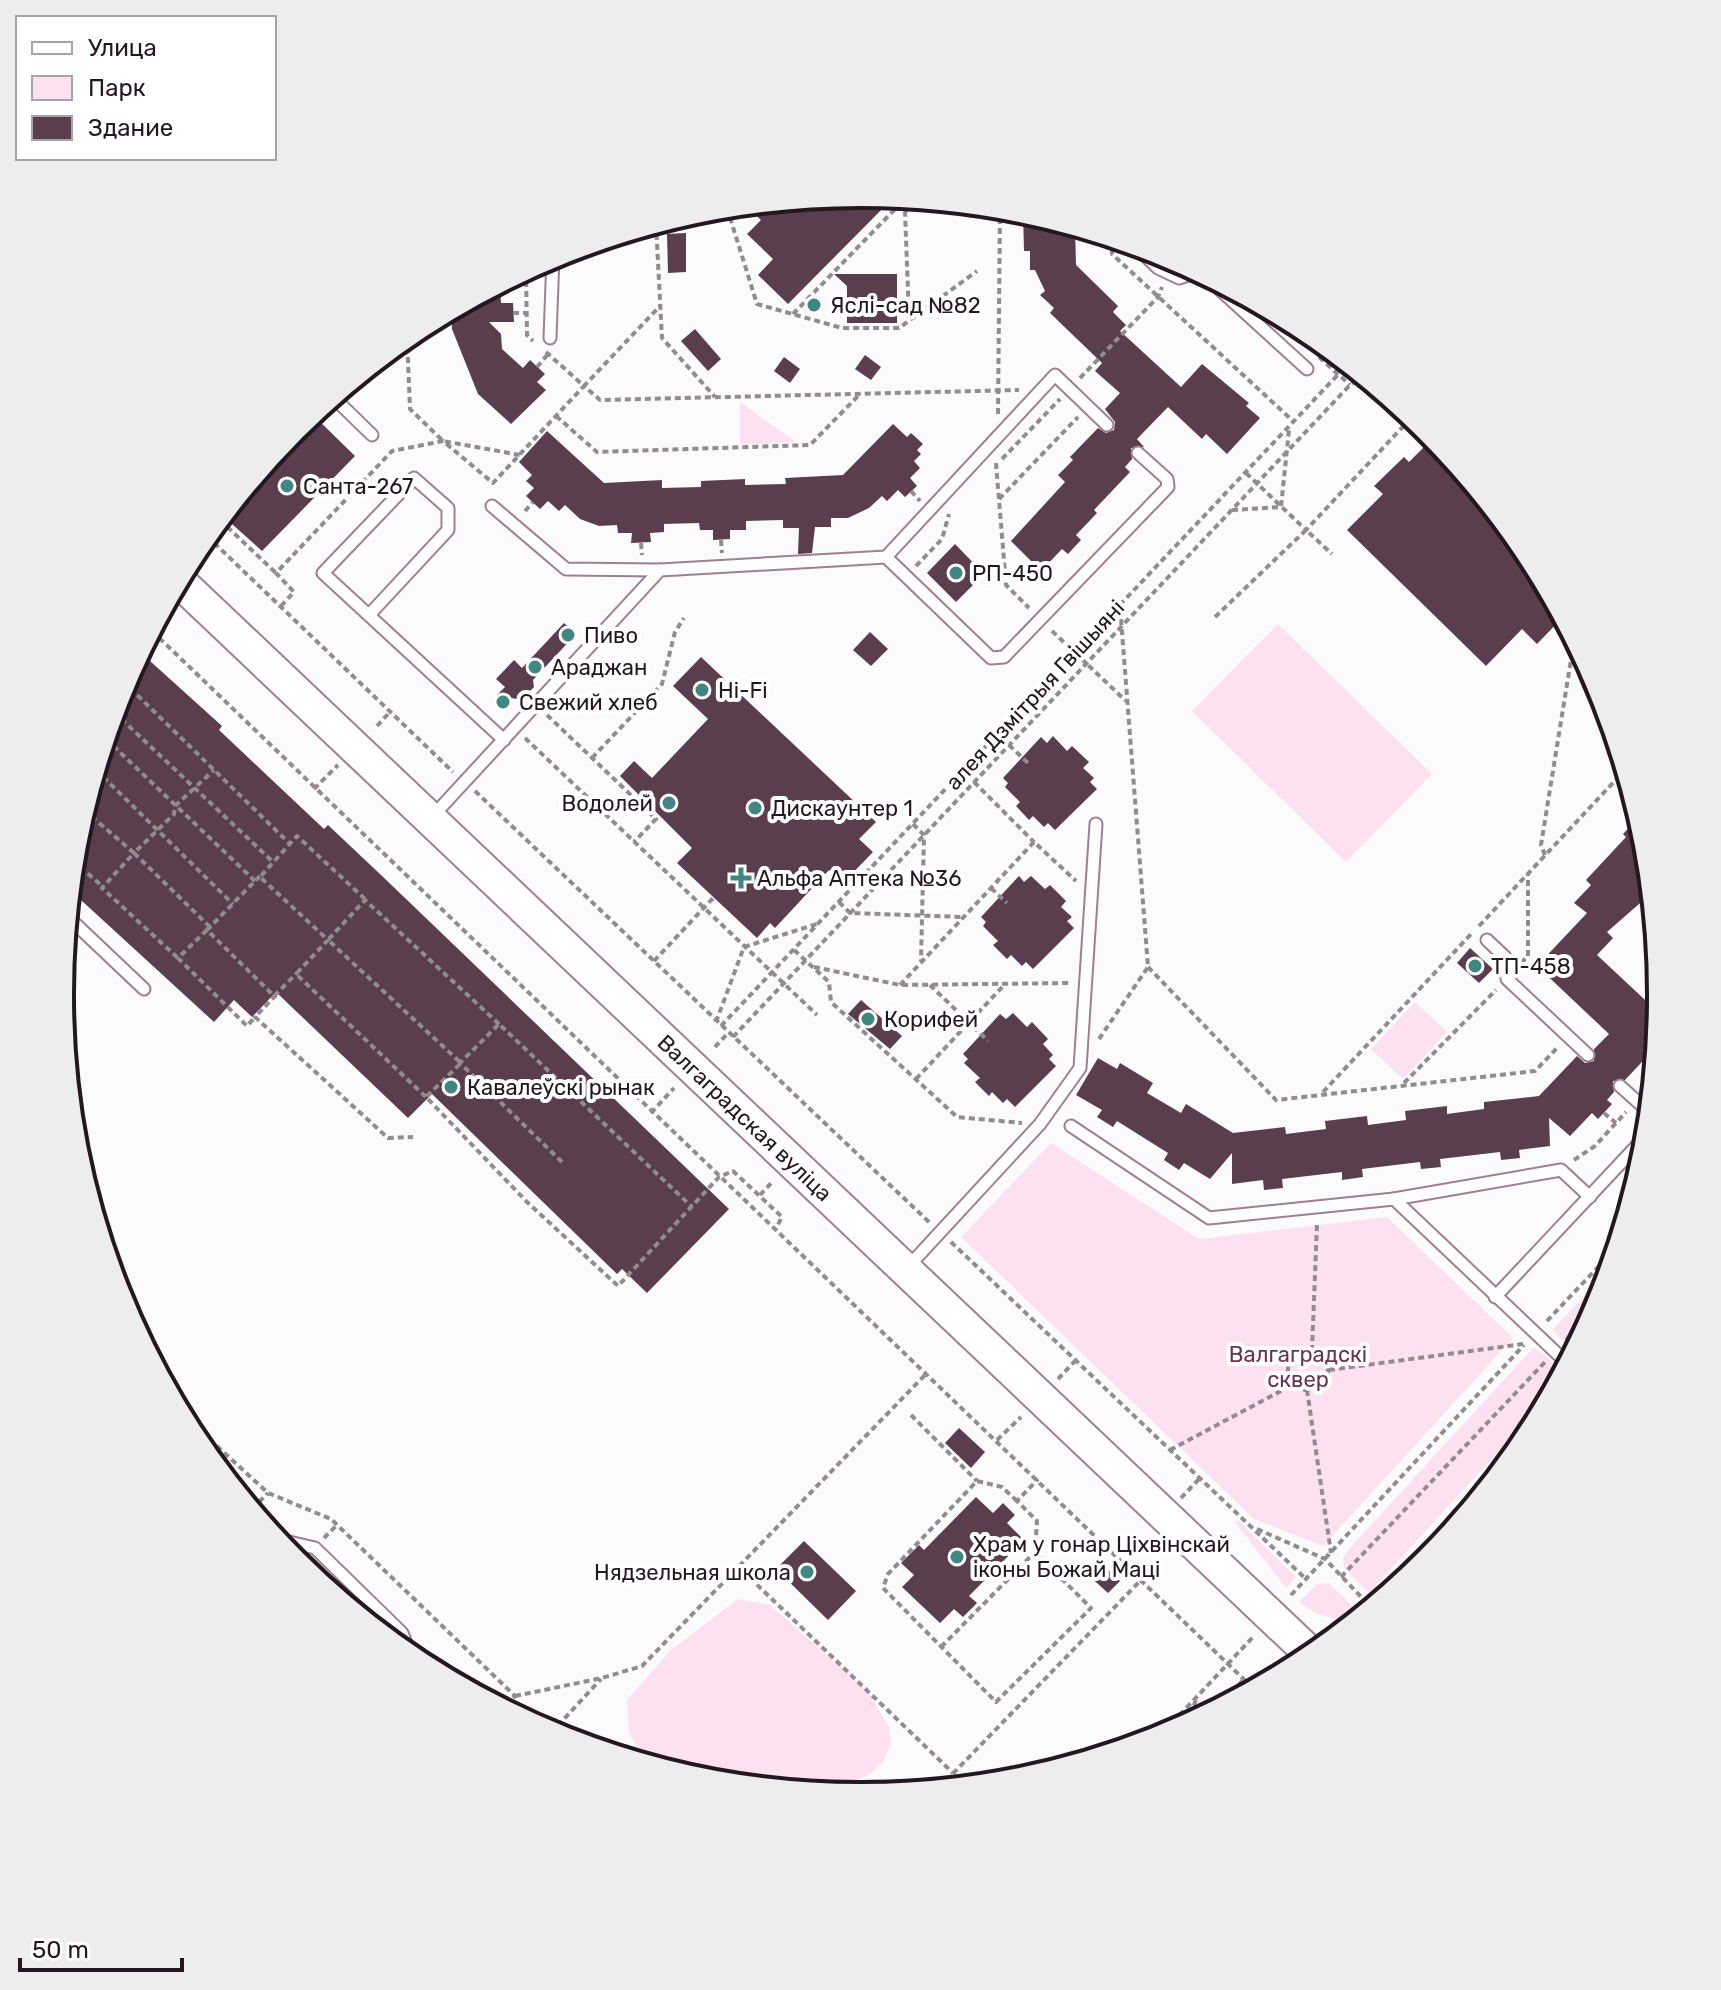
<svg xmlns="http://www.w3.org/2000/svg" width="1721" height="1990" font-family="Rubik,sans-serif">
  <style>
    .green { fill: #fde1f0 }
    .building { fill: #5a3e4e }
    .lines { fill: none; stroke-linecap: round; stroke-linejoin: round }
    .lane-casing { stroke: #9f7f90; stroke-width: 15 }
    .secondary-casing { stroke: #9f7f90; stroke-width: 36 }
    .path { stroke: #918c8f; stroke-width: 4; stroke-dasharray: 6 4; stroke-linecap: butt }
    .lane { stroke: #fff; stroke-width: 11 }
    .secondary { stroke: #fff; stroke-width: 32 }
    .poi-dot { fill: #408781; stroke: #fff; stroke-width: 3 }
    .labels { text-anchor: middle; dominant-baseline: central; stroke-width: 8; stroke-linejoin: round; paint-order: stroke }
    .poi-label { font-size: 22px; fill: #24181f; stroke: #fff; text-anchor: start }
    .street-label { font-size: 22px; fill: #24181f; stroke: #fff }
    .park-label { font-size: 22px; fill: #673453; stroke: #fff }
    .rim { fill: none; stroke: #24181f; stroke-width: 4 }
  </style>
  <rect width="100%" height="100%" fill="#fbfbfb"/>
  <g class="green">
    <polygon points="740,402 796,442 740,445"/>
    <polygon points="1278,624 1432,774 1346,862 1192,711"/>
    <polygon points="1415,1002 1447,1032 1403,1079 1371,1049"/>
    <polygon points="1051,1143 1199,1239 1387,1217 1513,1338 1323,1546 1254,1519 961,1237"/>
    <polygon points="1609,1271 1600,1302 1574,1351 1552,1330"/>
    <polygon points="1534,1347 1559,1367 1549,1396 1369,1593 1344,1568 1343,1558 1349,1549"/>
    <polygon points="1238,1520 1296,1577 1286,1588 1236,1523"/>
    <polygon points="1329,1583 1356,1609 1336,1619 1317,1614 1299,1602 1317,1584"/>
    <polygon points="738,1599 770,1605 869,1693 889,1727 891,1744 884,1760 870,1774 830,1792 704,1780 645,1760 629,1732 627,1700 671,1650"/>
  </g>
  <g class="building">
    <polygon points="861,194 893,198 788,304 758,275 773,259 747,234 761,220 746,206"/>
    <polygon points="1023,212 1075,228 1076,265 1118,306 1113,312 1126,325 1120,331 1181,387 1202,364 1249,403 1246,406 1260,418 1227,454 1206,434 1202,439 1168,407 1137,439 1144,447 1131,448 1132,459 1125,467 1130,472 1094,510 1097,513 1076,535 1081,540 1068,554 1062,549 1041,571 1011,541 1065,482 1058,475 1073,460 1070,457 1098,428 1106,433 1114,430 1115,422 1105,409 1120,393 1095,371 1102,363 1050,313 1054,308 1040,295 1045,291 1035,270 1030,270 1030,251 1024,251"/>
    <polygon points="686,233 686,272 668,273 667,234"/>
    <polygon points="834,274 897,274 897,323 847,323 847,286"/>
    <polygon points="500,284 501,303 513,303 514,322 489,322 501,334 502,349 523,368 530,360 545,374 537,382 546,390 511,424 478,394 452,329 451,311"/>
    <polygon points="695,329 721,359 708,371 681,341"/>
    <polygon points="865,355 881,367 871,380 855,369"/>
    <polygon points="784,357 800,369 790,383 774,371"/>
    <polygon points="312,414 355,456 262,551 223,516 295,429"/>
    <polygon points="893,424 907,437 911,433 923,444 917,450 921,454 914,461 920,468 910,478 917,486 905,497 898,490 887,501 882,496 869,508 848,518 831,518 831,527 815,527 812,553 798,554 799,528 783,528 783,520 746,521 746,530 730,530 730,539 713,540 713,530 700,530 699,523 664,524 664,532 650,533 651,542 631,543 632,533 618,533 617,525 599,526 580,519 565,505 559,511 548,501 540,509 526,496 534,488 526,481 532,475 519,462 547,431 604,483 662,480 662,488 701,487 701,481 745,479 745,485 786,484 785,478 843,475"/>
    <polygon points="1434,437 1526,551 1543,581 1538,586 1553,600 1562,618 1537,644 1522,629 1486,666 1347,530 1383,494 1374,486 1404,457 1409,462"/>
    <polygon points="955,544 984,574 956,602 927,573"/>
    <polygon points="564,623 576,634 533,680 534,687 521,700 497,695 505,687 496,679 514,660 522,668"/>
    <polygon points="870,632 888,649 871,666 853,650"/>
    <polygon points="140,652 222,726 219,730 324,829 328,825 381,875 729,1209 647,1293 622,1269 617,1274 432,1094 408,1118 276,992 252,1017 234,1000 214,1022 70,890 75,838 121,688"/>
    <polygon points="701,657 876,822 859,839 873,852 843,883 829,870 775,928 770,923 757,938 677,863 692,848 620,776 634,761 652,778 708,719 673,686"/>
    <polygon points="1053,736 1067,751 1072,746 1089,762 1083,768 1094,778 1090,782 1097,789 1055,830 1048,823 1044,827 1033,816 1029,820 1016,806 1020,802 1005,787 1008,783 1003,778 1041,737 1047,743"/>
    <polygon points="1639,817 1646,839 1650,885 1643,893 1647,897 1607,932 1613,938 1597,955 1659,1013 1656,1047 1625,1080 1613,1081 1614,1092 1607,1100 1612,1104 1598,1119 1592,1113 1570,1136 1549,1118 1550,1146 1519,1150 1520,1158 1501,1160 1500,1152 1440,1159 1441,1167 1421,1169 1420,1162 1362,1169 1363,1177 1342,1180 1342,1172 1282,1179 1283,1188 1264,1190 1263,1180 1232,1184 1232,1153 1210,1179 1184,1163 1179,1170 1164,1160 1168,1153 1117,1121 1113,1127 1097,1117 1102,1110 1076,1095 1098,1058 1117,1069 1120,1063 1153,1083 1147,1093 1181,1113 1186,1104 1233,1133 1285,1127 1286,1134 1326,1129 1325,1121 1367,1116 1368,1125 1406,1120 1405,1111 1447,1106 1447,1114 1484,1109 1484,1102 1539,1096 1577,1056 1585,1063 1594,1061 1594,1049 1609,1034 1537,966 1587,913 1574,903 1591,885 1586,880 1626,837 1623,834"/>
    <polygon points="1019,876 1024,882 1031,876 1045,889 1050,885 1066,901 1061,907 1072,917 1067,921 1074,928 1033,969 1026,962 1022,966 1011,955 1007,959 993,945 998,941 983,926 986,922 981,917"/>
    <polygon points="1470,948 1493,969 1479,983 1457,963"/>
    <polygon points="861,1000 902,1036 890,1049 848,1014"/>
    <polygon points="1013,1013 1027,1027 1032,1022 1048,1039 1043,1044 1053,1055 1049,1059 1056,1066 1015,1107 1007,1099 1003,1103 992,1092 989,1096 975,1082 980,1078 964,1063 968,1059 963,1054 1000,1014 1006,1019"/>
    <polygon points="959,1428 985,1452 971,1468 945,1443"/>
    <polygon points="976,1497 993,1513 1003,1503 1015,1515 1007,1523 1024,1540 969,1596 977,1603 963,1617 954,1609 940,1623 902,1587 914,1575 901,1563 919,1545 924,1550"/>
    <polygon points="804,1541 856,1591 828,1620 776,1569"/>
    <polygon points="1099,1561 1120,1581 1108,1593 1087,1574"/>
  </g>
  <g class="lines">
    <defs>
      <g id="lane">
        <polyline points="1135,246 1158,268 1179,278 1198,272"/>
        <polyline points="1206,277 1307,369"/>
        <polyline points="550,338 553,256"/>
        <polyline points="333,397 372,435"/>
        <polyline points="492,506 566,569 660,570"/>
        <polyline points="886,557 991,658 1004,657 1168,487 1167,479 1138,453"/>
        <polyline points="369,615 448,530 448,508 414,478 323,573 504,740"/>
        <polyline points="432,817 660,570 886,557 1055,375 1107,425"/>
        <polyline points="68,917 144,989"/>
        <polyline points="1487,940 1505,957 1507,979 1588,1055"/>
        <polyline points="1620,1086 1649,1112"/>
        <polyline points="1071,1126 1209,1218 1394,1199 1567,1363"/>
        <polyline points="1394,1199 1561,1170 1590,1197"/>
        <polyline points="907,1268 1040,1124 1080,1068 1096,824"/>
        <polyline points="1495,1297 1647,1135"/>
        <polyline points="276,1539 315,1548 402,1633 412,1658"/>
      </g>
      <g id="secondary">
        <path id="s1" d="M179,581l1133,1074"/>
      </g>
    </defs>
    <use href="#lane" class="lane-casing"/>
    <use href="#secondary" class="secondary-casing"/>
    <g class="path">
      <polyline points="727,208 757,304 842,328 899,328 977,271"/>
      <polyline points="905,212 917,200"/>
      <polyline points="656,224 662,338 715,397"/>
      <polyline points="1112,239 1112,254 1293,421"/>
      <polyline points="526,271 527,335 533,341"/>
      <polyline points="513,313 526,313"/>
      <polyline points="793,314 899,205 905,212 909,317"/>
      <polyline points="407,337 410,409 443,441 520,455"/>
      <polyline points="546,352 584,386 660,306"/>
      <polyline points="1319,357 1350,385"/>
      <polyline points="537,367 548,354"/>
      <polyline points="1080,378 1158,297 1162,287"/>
      <polyline points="998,414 1000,208"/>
      <polyline points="556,416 597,452 810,445 859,395"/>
      <polyline points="1002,459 1060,399"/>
      <polyline points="996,463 1006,585 1029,608"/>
      <polyline points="1246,473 1306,530 1412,417"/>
      <polyline points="911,491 920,501"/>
      <polyline points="999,499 1078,417"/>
      <polyline points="1232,510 1281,507 1289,430"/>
      <polyline points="525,511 533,502"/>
      <polyline points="220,520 276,573"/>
      <polyline points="207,536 453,772"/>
      <polyline points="721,540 722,553"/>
      <polyline points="212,541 227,526"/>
      <polyline points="641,543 642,555"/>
      <polyline points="916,566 942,539 949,514"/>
      <polyline points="281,606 294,592 276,573 392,451 443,441 493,483 584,386 600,400 1019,390"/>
      <polyline points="1215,617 1306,530 1332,554"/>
      <polyline points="152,631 1253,1688"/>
      <polyline points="1052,631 1126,701"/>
      <polyline points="116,704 131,689 290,844"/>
      <polyline points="114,712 273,862"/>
      <polyline points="547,715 656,819 634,842"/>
      <polyline points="377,726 389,713"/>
      <polyline points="525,738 817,1015"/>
      <polyline points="106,739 255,881"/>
      <polyline points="1009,745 1029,764"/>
      <polyline points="592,758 662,684 675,632 684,618"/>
      <polyline points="96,770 233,904"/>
      <polyline points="974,782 1034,842"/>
      <polyline points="314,789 338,765"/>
      <polyline points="475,791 930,1223"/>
      <polyline points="84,810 134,853 102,888 179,959"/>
      <polyline points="913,824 924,835 921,961"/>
      <polyline points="1545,855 1541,845 1574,641"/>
      <polyline points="73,860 103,887"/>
      <polyline points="260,876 207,930 274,996 297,973"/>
      <polyline points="991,888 1007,903"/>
      <polyline points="365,899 297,836 260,877 328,940 296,974 426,1097"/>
      <polyline points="839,902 850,913 963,917"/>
      <polyline points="1479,926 1625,770"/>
      <polyline points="210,927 134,853 174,814 175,806 214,770"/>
      <polyline points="207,930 178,958 247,1026 256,1016"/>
      <polyline points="794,950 829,982 831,1002 957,1117 1022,1123"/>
      <polyline points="654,961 714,897"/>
      <polyline points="1521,963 1528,956 1528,875"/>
      <polyline points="814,967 900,985 1072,983"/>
      <polyline points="1148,967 1276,1100 1535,1071 1557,1048"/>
      <polyline points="900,985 1034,842 1076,881"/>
      <polyline points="930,985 988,1041"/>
      <polyline points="276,995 255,1017 388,1138 413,1137"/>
      <polyline points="716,1022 744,947 817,924"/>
      <polyline points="499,1024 365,900 328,940 461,1063 426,1097 527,1202 618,1286 719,1177 733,1171 782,1217 775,1230"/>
      <polyline points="721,1026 1348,364"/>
      <polyline points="733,1037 1350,385 1363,377"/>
      <polyline points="1099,1039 1148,967 1120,606"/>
      <polyline points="715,1047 728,1033"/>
      <polyline points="1655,1048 1655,1051"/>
      <polyline points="916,1079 1005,984"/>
      <polyline points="1404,1083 1496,990"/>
      <polyline points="1323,1092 1473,932"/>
      <polyline points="651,1113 674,1088"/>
      <polyline points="1604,1113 1616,1123"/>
      <polyline points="1574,1160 1595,1146 1626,1112"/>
      <polyline points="562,1162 460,1063 499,1024 692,1207"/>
      <polyline points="760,1195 773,1181"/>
      <polyline points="951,1242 1306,1579"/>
      <polyline points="1547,1321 1616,1248"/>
      <polyline points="1566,1340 1597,1307"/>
      <circle cx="1308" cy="1370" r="20"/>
      <polyline points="1312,1351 1317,1224"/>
      <polyline points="1329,1370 1523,1344"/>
      <polyline points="1058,1379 1076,1360"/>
      <polyline points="1307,1390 1331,1553"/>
      <polyline points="180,1412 268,1493 331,1519 515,1696 504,1708"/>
      <polyline points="911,1415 977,1481"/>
      <polyline points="997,1440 1021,1417"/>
      <polyline points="1170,1450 1294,1384"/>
      <polyline points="1181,1498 1200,1478"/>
      <polyline points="1017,1501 1002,1487 977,1481 888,1574 883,1588 996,1702 1091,1608 1035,1552 1037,1521 1017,1501 1038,1479"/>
      <polyline points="252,1509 268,1493"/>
      <polyline points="1257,1529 1325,1559 1363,1599"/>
      <polyline points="324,1538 336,1526"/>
      <polyline points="730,1576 749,1577 953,1773"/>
      <polyline points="1341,1577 1546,1361"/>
      <polyline points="1291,1595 1524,1345"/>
      <polyline points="941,1647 1035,1552"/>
      <polyline points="515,1696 602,1678 642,1666 927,1373"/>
      <polyline points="1218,1707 1244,1679"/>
      <polyline points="1186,1724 1196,1700"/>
      <polyline points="551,1733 601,1679"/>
      <polyline points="1159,1737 1253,1637"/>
      <polyline points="939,1788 1141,1580"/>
    </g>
    <use href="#lane" class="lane"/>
    <use href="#secondary" class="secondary"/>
  </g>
  <g class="poi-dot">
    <circle cx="814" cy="305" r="8"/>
    <circle cx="287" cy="486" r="8"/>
    <circle cx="956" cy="573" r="8"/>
    <circle cx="568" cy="635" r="8"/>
    <circle cx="535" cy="667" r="8"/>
    <circle cx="702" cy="690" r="8"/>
    <circle cx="503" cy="702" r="8"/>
    <circle cx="669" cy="803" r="8"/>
    <circle cx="755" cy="808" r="8"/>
    <path d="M737 866h8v8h8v8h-8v8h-8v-8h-8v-8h8z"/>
    <circle cx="1475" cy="966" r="8"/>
    <circle cx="868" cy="1019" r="8"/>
    <circle cx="451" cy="1087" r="8"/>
    <circle cx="957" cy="1557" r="8"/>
    <circle cx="807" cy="1572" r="8"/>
  </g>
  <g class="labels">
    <g class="poi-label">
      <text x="830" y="305">Яслі-сад №82</text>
      <text x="303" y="486">Санта-267</text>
      <text x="972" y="573">РП-450</text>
      <text x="584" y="635">Пиво</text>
      <text x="551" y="667">Араджан</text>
      <text x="718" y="690">Hi-Fi</text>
      <text x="519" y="702">Свежий хлеб</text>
      <text x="653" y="803" text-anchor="end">Водолей</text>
      <text x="771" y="808">Дискаунтер 1</text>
      <text x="757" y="878">Альфа Аптека №36</text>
      <text x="1491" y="966">ТП-458</text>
      <text x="884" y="1019">Корифей</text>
      <text x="467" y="1087">Кавалеўскі рынак</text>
      <text x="973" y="1544">Храм у гонар Ціхвінскай<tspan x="973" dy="25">іконы Божай Маці</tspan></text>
      <text x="791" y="1572" text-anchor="end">Нядзельная школа</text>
    </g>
    <g class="street-label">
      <text transform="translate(1035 695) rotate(-47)">алея Дзмітрыя Гвішыяні</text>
      <text stroke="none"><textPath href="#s1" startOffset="780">Валгаградская вуліца</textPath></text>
    </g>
    <g class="park-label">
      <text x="1298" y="1354">Валгаградскі<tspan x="1298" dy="25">сквер</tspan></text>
    </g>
  </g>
  <path d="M0 0H1721V1990H0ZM860 208H861A786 786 0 0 1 1647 994V996A786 786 0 0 1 861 1782H860A786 786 0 0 1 74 996V994A786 786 0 0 1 860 208Z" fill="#ededed" fill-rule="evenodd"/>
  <path class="rim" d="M860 208H861A786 786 0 0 1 1647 994V996A786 786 0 0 1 861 1782H860A786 786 0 0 1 74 996V994A786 786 0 0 1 860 208Z"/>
  <rect x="16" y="16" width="260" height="144" fill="#ffffff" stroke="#a7a3a5" stroke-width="2"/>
  <rect x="32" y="42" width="40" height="12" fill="#ffffff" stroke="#a7a3a5" stroke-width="2"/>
  <text x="88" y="56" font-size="24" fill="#24181f">Улица</text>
  <rect x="32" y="76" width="40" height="24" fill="#fde1f0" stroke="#a7a3a5" stroke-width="2"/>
  <text x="88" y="96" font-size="24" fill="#24181f">Парк</text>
  <rect x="32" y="116" width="40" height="24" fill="#5a3e4e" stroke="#a7a3a5" stroke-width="2"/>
  <text x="88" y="136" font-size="24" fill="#24181f">Здание</text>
  <path d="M20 1958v12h162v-12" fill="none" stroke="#24181f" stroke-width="4"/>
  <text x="32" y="1958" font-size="24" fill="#24181f" stroke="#ffffff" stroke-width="6" paint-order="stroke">50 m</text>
</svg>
